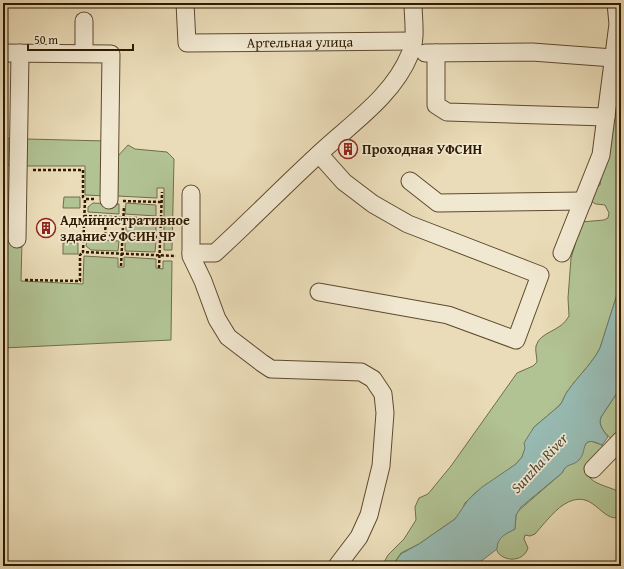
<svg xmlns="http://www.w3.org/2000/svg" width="624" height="569" font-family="'Gentium Book Plus',serif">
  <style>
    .green { fill: #b1c293; stroke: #706e4a }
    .water { fill: #98bbb3; stroke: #6e7b6b }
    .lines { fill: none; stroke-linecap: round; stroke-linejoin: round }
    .minor-casing { stroke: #5e4a2e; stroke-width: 19 }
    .path { stroke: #2f1a00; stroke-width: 2.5; stroke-dasharray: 3 2; stroke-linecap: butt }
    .minor { stroke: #f1e8d1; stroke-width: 17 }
    .labels { text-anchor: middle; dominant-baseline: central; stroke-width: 3.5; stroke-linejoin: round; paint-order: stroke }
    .street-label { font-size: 14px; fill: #2f1a00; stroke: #f1e8d1 }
    .poi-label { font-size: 14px; font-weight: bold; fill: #2f1a00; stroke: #f1e8d1; text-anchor: start }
    .water-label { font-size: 15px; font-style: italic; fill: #4e4a36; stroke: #f1e8d1 }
  </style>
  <rect width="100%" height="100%" fill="#eadcb8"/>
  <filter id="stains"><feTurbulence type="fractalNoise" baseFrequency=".005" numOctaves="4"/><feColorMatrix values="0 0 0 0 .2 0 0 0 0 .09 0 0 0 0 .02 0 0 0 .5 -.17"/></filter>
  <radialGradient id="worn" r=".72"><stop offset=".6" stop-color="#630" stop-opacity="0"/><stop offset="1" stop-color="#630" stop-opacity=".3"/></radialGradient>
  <g class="green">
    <path d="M621,89v193l-21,66c-8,16 -23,29 -33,44 -3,4 -4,10 -8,14l-25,21 -12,30 -6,7 -41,29 -10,10 -4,9 -6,7 -36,25 -18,9 -9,13h-10l6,-11 16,-16 12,-19 -1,-13 4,-9 9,-4 23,-28 66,-93 16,-7 4,-4c0,-5 -2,-11 -1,-16 4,-15 25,-14 33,-30l-1,-18 3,-40 4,-13 -4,-16 10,-7 23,-2 4,-2 1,-5 -4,-8 -9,-1 -4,-2 4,-14 4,-3 2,-14 5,-7 -2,-4 11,-69z"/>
    <polygon points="3,138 13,139 10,165 3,166"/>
    <polygon points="27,139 106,141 106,196 85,195 85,166 26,166"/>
    <polygon points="128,145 135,149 167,152 174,159 172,250 164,250 164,188 157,188 157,198 117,196 117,157"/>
    <polygon points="64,197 80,197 80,208 63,208"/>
    <polygon points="93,203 119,204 119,214 88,212 88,207"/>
    <polygon points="126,203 156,205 156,216 125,214"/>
    <polygon points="3,205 12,205 22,242 21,281 83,284 84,256 118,258 118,267 124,267 124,257 156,259 156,268 163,269 163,261 172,261 171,340 3,348"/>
    <polygon points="126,222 156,223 156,233 126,232"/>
    <polygon points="87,239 119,241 118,251 91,250 86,246"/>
    <polygon points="125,240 156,241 155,252 125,251"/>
    <rect x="63" y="243" width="15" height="11"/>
    <path d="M621,387v48l-9,4c-7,-5 -14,-13 -11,-22z"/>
    <path d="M591,441l11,4 1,5 -12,17 -1,11c8,8 22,9 31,15v24c-21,7 -27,-32 -58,-12 -9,6 -21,21 -28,29l-5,2 -5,-1 -1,4 4,9c-7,21 -42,9 -29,-9 4,-5 11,-7 16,-10l1,-14 2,-4 44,-38 4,-8 15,-9c2,-7 3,-13 10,-15z"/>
  </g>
  <path class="water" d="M621,282v105l-20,30c-3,8 2,13 7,20l-6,8c-23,-11 -14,6 -23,15 -7,7 -12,2 -17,13l-41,34 -5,8 -1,14c-9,5 -18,8 -18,20l-21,16 -9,-4 -4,1 -3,4h-68l9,-12 18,-10 36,-25 13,-19 14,-13 34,-23 6,-7 3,-9 -1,-5 10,-16 25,-21c4,-4 5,-10 8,-14 10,-15 25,-28 33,-44z"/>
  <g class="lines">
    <defs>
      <g id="minor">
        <path id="s1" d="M185,3l2,40 226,-2"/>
        <polyline points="3,53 111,54 109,200"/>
        <polyline points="84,53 84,21"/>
        <polyline points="425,53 532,52 613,58"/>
        <polyline points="436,53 436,105 447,112 606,117"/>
        <polyline points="319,154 344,182 373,204 408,224 540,275 516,340 448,315 319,292"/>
        <polyline points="410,181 438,203 583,201"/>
        <polyline points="191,194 191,256 203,281 217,319 228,337 262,363 271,369 361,372 373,379 383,394 385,413 381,466 369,515 359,537 337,566"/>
        <polyline points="17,239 20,53"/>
        <path d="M191,253h24c36,-33 70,-68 106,-101 31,-29 72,-56 89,-98 7,-15 3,-35 3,-51"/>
        <polyline points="562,253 601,155 618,24 616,3"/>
        <polyline points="593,469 621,440"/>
      </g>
    </defs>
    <use href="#minor" class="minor-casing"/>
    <g class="path">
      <polyline points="33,170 83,170 83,197 85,199"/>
      <polyline points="94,199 85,199 83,252 176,256"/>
      <polyline points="123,201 161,202"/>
      <polyline points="84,216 160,219"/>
      <polyline points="67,224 84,224"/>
      <polyline points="84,234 160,237"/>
      <polyline points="105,235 106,217"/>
      <polyline points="121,266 124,206"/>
      <polyline points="159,268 162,192"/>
      <polyline points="25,280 80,281 80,255 83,252"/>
    </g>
    <use href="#minor" class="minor"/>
  </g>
  <defs>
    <symbol id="building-ring" viewBox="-11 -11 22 22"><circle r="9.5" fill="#f1e8d1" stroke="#8f2418" stroke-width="1.5"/><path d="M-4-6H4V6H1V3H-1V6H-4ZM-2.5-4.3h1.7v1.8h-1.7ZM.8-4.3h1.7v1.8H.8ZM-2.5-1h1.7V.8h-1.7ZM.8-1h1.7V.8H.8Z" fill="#8f2418"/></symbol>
  </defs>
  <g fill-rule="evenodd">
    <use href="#building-ring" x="337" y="138" width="22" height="22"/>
    <use href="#building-ring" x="35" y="217" width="22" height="22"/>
  </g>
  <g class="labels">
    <g class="street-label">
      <text stroke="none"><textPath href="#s1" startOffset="153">Артельная улица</textPath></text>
    </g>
    <g class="poi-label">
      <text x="362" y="149">Проходная УФСИН</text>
      <text x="60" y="220">Административное<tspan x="60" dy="16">здание УФСИН ЧР</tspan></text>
    </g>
    <g class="water-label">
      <text transform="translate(539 463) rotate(-47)">Sunzha River</text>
    </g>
  </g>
  <rect width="624" height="569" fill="none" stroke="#eadcb8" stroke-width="16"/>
  <rect x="4" y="4" width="616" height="561" fill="none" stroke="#2f1a00" stroke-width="2"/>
  <rect x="8" y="8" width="608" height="553" fill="none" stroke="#2f1a00"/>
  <path d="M28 44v6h105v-6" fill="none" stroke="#2f1a00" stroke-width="2"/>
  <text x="34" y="44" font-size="12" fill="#2f1a00" stroke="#f1e8d1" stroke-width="3" paint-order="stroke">50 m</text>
  <rect width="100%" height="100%" filter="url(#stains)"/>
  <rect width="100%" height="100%" fill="url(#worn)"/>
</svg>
